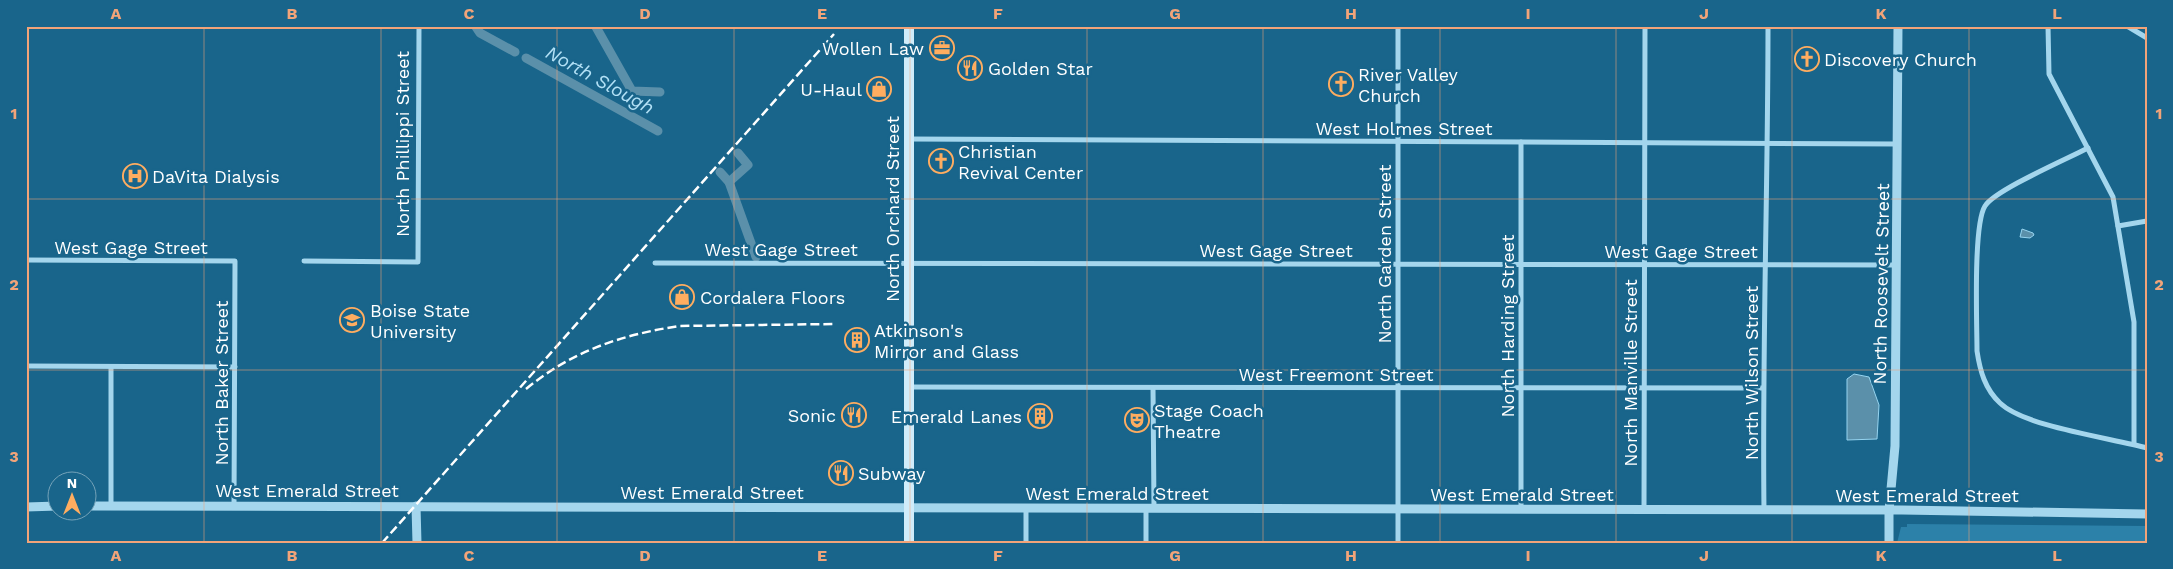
<svg xmlns="http://www.w3.org/2000/svg" width="2173" height="569" font-family="'Work Sans',sans-serif">
  <style>
    .green { fill: #2c81a9 }
    .water { fill: #5b90aa; stroke: #96d4f0 }
    .lines { fill: none; stroke-linecap: round; stroke-linejoin: round }
    .canal { stroke: #5b90aa; stroke-width: 9 }
    .minor { stroke: #a4d6ed; stroke-width: 5 }
    .tertiary { stroke: #a4d6ed; stroke-width: 9 }
    .secondary { stroke: #d0ecfa; stroke-width: 10 }
    .rail { stroke: #fff; stroke-width: 2.5; stroke-dasharray: 9 4; stroke-linecap: butt }
    .grid { fill: none; stroke: #f2a479; stroke-width: 1; stroke-opacity: 0.55 }
    .labels { text-anchor: middle; dominant-baseline: central; stroke-width: 5; stroke-linejoin: round; paint-order: stroke }
    .poi-label { font-size: 18px; fill: #fff; stroke: #19658b; text-anchor: start }
    .street-label { font-size: 18px; fill: #fff; stroke: #19658b }
    .water-label { font-size: 19px; font-style: italic; fill: #b3e1f6; stroke: #19658b }
    .neatline { fill: none; stroke: #f2a479; stroke-width: 2 }
    .grid-label { font-size: 16px; text-anchor: middle; font-weight: bold; fill: #f2a479 }
  </style>
  <rect width="100%" height="100%" fill="#19658b"/>
  <polygon class="green" points="1907,524 2147,526 2147,543 1897,543 1901,527 1907,527"/>
  <g class="water">
    <polygon points="2022,229 2033,233 2034,235 2030,238 2020,237"/>
    <polygon points="1854,374 1869,377 1879,405 1877,439 1847,440 1847,379"/>
  </g>
  <g class="lines">
    <g class="canal">
      <polyline points="476,27 480,33 515,52"/>
      <polyline points="596,27 632,91 660,92"/>
      <polyline points="526,58 658,131"/>
      <polyline points="720,172 729,182 756,257"/>
      <polyline points="729,182 748,165 738,153"/>
    </g>
    <g class="minor">
      <polyline points="2048,26 2049,74 2113,197 2134,322 2134,444"/>
      <polyline points="2127,26 2147,38"/>
      <polyline points="909,139 1898,144"/>
      <path d="M2088,148c-21,11 -93,42 -103,58 -12,19 -8,118 -8,145 3,20 8,38 23,52 25,24 111,35 147,45"/>
      <polyline points="2118,226 2147,221"/>
      <polyline points="26,260 235,261 234,506"/>
      <polyline points="304,261 418,262 419,26"/>
      <polyline points="655,263 1897,265"/>
      <polyline points="26,366 235,367"/>
      <polyline points="909,387 1763,388"/>
      <polyline points="1153,388 1154,509"/>
      <polyline points="111,506 111,367"/>
      <polyline points="1521,510 1521,142"/>
      <polyline points="1644,510 1645,26"/>
      <path d="M1764,510c-2,-161 4,-322 4,-484"/>
      <polyline points="1026,543 1026,509"/>
      <polyline points="1146,543 1146,509"/>
      <polyline points="1398,543 1398,26"/>
    </g>
    <g class="tertiary">
      <polyline points="88,506 1902,510 2147,514"/>
      <polyline points="416,506 417,543"/>
      <polyline points="26,507 58,506"/>
      <polyline points="1889,543 1889,511 1895,446 1898,26"/>
    </g>
    <polyline class="secondary" points="909,543 909,26"/>
    <g class="rail">
      <path d="M526,389c46,-38 95,-54 153,-63l154,-2"/>
      <polyline points="382,543 834,34"/>
    </g>
  </g>
  <path class="grid" d="M204,26v517M381,26v517M557,26v517M734,26v517M910,26v517M1087,26v517M1263,26v517M1440,26v517M1616,26v517M1792,26v517M1969,26v517M26,199h2121M26,370h2121"/>
  <defs>
    <symbol id="office-ring" viewBox="-11 -11 22 22"><circle r="9.5" fill="#19658b" stroke="#ffad60" stroke-width="1.5"/><path d="M-6-3h4V-5.5h4V-3h4V5H-6ZM-1-4.5V-3h2v-1.5ZM-6 0V1H6V0Z" fill="#ffad60"/></symbol>
    <symbol id="church-ring" viewBox="-11 -11 22 22"><circle r="9.5" fill="#19658b" stroke="#ffad60" stroke-width="1.5"/><path d="M-1.2-6h2.4v3.5h3.3v2.4h-3.3V6h-2.4V-.1h-3.3v-2.4h3.3Z" fill="#ffad60"/></symbol>
    <symbol id="restaurant-ring" viewBox="-11 -11 22 22"><circle r="9.5" fill="#19658b" stroke="#ffad60" stroke-width="1.5"/><path d="M-5-6h1v4h1v-4h1v4h1v-4h1v5L-1.5 .5V6h-2V.5L-5-1ZM5-6V6H3V1.5H1.5Q1.5-4 5-6Z" fill="#ffad60"/></symbol>
    <symbol id="shop-ring" viewBox="-11 -11 22 22"><circle r="9.5" fill="#19658b" stroke="#ffad60" stroke-width="1.5"/><path d="M-5-2.5h2.3a2.7 3.5 0 0 1 5.4 0H5L5.5 6h-11ZM-1.5-2.5h3a1.5 2.3 0 0 0-3 0Z" fill="#ffad60"/></symbol>
    <symbol id="hospital-ring" viewBox="-11 -11 22 22"><circle r="9.5" fill="#19658b" stroke="#ffad60" stroke-width="1.5"/><path d="M-5-5h3v3.5h4V-5h3V5h-3V1.5h-4V5h-3Z" fill="#ffad60"/></symbol>
    <symbol id="university-ring" viewBox="-11 -11 22 22"><circle r="9.5" fill="#19658b" stroke="#ffad60" stroke-width="1.5"/><path d="M0-5L7-2L0 1L-7-2ZM-4 1L0 2.5L4 1V4Q0 6-4 4Z" fill="#ffad60"/></symbol>
    <symbol id="building-ring" viewBox="-11 -11 22 22"><circle r="9.5" fill="#19658b" stroke="#ffad60" stroke-width="1.5"/><path d="M-4-6H4V6H1V3H-1V6H-4ZM-2.5-4.3h1.7v1.8h-1.7ZM.8-4.3h1.7v1.8H.8ZM-2.5-1h1.7V.8h-1.7ZM.8-1h1.7V.8H.8Z" fill="#ffad60"/></symbol>
    <symbol id="theatre-ring" viewBox="-11 -11 22 22"><circle r="9.5" fill="#19658b" stroke="#ffad60" stroke-width="1.5"/><path d="M-5-5.5Q0-4 5-5.5V0Q5 5 0 6Q-5 5-5 0ZM-3.3-2.5H-1v1.5H-3.3ZM1-2.5H3.3v1.5H1ZM-2.8 1Q0 5.5 2.8 1Z" fill="#ffad60"/></symbol>
  </defs>
  <g fill-rule="evenodd">
    <use href="#office-ring" x="928" y="34" width="28" height="28"/>
    <use href="#church-ring" x="1793" y="45" width="28" height="28"/>
    <use href="#restaurant-ring" x="956" y="54" width="28" height="28"/>
    <use href="#church-ring" x="1327" y="70" width="28" height="28"/>
    <use href="#shop-ring" x="865" y="75" width="28" height="28"/>
    <use href="#church-ring" x="927" y="147" width="28" height="28"/>
    <use href="#hospital-ring" x="121" y="162" width="28" height="28"/>
    <use href="#shop-ring" x="668" y="283" width="28" height="28"/>
    <use href="#university-ring" x="338" y="306" width="28" height="28"/>
    <use href="#building-ring" x="843" y="326" width="28" height="28"/>
    <use href="#restaurant-ring" x="840" y="401" width="28" height="28"/>
    <use href="#building-ring" x="1026" y="402" width="28" height="28"/>
    <use href="#theatre-ring" x="1123" y="406" width="28" height="28"/>
    <use href="#restaurant-ring" x="827" y="459" width="28" height="28"/>
  </g>
  <g class="labels">
    <g class="poi-label">
      <text x="924" y="48" text-anchor="end">Wollen Law</text>
      <text x="1824" y="59">Discovery Church</text>
      <text x="988" y="68">Golden Star</text>
      <text x="1358" y="74">River Valley<tspan x="1358" dy="21">Church</tspan></text>
      <text x="862" y="89" text-anchor="end">U-Haul</text>
      <text x="958" y="151">Christian<tspan x="958" dy="21">Revival Center</tspan></text>
      <text x="152" y="176">DaVita Dialysis</text>
      <text x="700" y="297">Cordalera Floors</text>
      <text x="370" y="310">Boise State<tspan x="370" dy="21">University</tspan></text>
      <text x="874" y="330">Atkinson's<tspan x="874" dy="21">Mirror and Glass</tspan></text>
      <text x="1154" y="410">Stage Coach<tspan x="1154" dy="21">Theatre</tspan></text>
      <text x="836" y="415" text-anchor="end">Sonic</text>
      <text x="1022" y="416" text-anchor="end">Emerald Lanes</text>
      <text x="858" y="473">Subway</text>
    </g>
    <g class="street-label">
      <text x="1404" y="128">West Holmes Street</text>
      <text transform="translate(402 144) rotate(-90)">North Phillippi Street</text>
      <text transform="translate(892 209) rotate(-90)">North Orchard Street</text>
      <text x="131" y="247">West Gage Street</text>
      <text x="781" y="249">West Gage Street</text>
      <text x="1276" y="250">West Gage Street</text>
      <text x="1681" y="251">West Gage Street</text>
      <text transform="translate(1384 254) rotate(-90)">North Garden Street</text>
      <text transform="translate(1881 284) rotate(-89)">North Roosevelt Street</text>
      <text transform="translate(1507 326) rotate(-90)">North Harding Street</text>
      <text transform="translate(1630 373) rotate(-90)">North Manville Street</text>
      <text transform="translate(1751 373) rotate(-90)">North Wilson Street</text>
      <text x="1336" y="374">West Freemont Street</text>
      <text transform="translate(221 383) rotate(-90)">North Baker Street</text>
      <text x="307" y="490">West Emerald Street</text>
      <text x="712" y="492">West Emerald Street</text>
      <text x="1117" y="493">West Emerald Street</text>
      <text x="1522" y="494">West Emerald Street</text>
      <text x="1927" y="495">West Emerald Street</text>
    </g>
    <g class="water-label">
      <text transform="translate(600 80) rotate(29)">North Slough</text>
    </g>
  </g>
  <rect width="2173" height="569" fill="none" stroke="#19658b" stroke-width="55"/>
  <g transform="translate(72 496)"><circle r="24" fill="#19658b" stroke="#75a3b9"/>
  <path d="M0-4L9 19L0 12L-9 19Z" fill="#ffad60"/>
  <text y="-8" font-size="14" font-weight="bold" text-anchor="middle" fill="#ffffff">N</text>
  </g>
  <rect x="28" y="28" width="2118" height="514" class="neatline"/>
  <g class="grid-label">
    <text x="116" y="19">A</text>
    <text x="292" y="19">B</text>
    <text x="469" y="19">C</text>
    <text x="645" y="19">D</text>
    <text x="822" y="19">E</text>
    <text x="998" y="19">F</text>
    <text x="1175" y="19">G</text>
    <text x="1351" y="19">H</text>
    <text x="1528" y="19">I</text>
    <text x="1704" y="19">J</text>
    <text x="1881" y="19">K</text>
    <text x="2057" y="19">L</text>
    <text x="14" y="119">1</text>
    <text x="2159" y="119">1</text>
    <text x="14" y="290">2</text>
    <text x="2159" y="290">2</text>
    <text x="14" y="462">3</text>
    <text x="2159" y="462">3</text>
    <text x="116" y="561">A</text>
    <text x="292" y="561">B</text>
    <text x="469" y="561">C</text>
    <text x="645" y="561">D</text>
    <text x="822" y="561">E</text>
    <text x="998" y="561">F</text>
    <text x="1175" y="561">G</text>
    <text x="1351" y="561">H</text>
    <text x="1528" y="561">I</text>
    <text x="1704" y="561">J</text>
    <text x="1881" y="561">K</text>
    <text x="2057" y="561">L</text>
  </g>
</svg>
